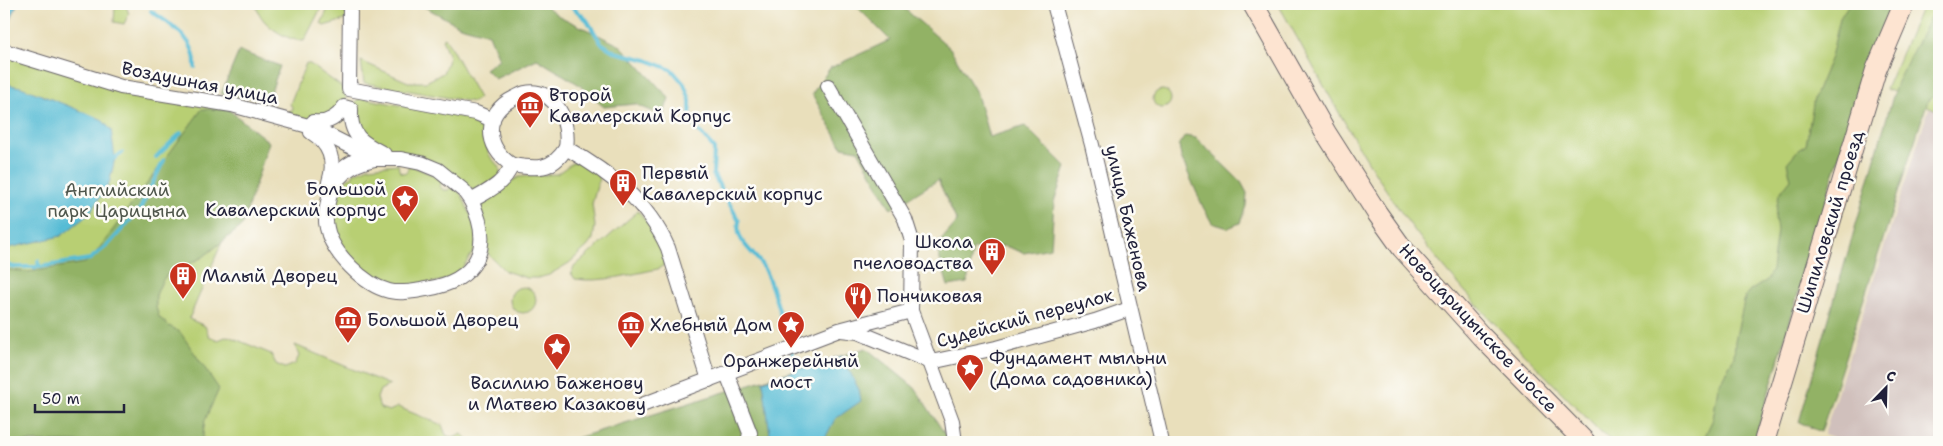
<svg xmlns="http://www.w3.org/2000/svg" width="1943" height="446" font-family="'Shantell Sans',sans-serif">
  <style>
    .industrial { fill: #d0c0bc }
    .green { fill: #b8cf73; stroke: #6d7857 }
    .forest { fill: #92b265; stroke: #5a6a50 }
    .water { fill: #57bcd5; stroke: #3c6f88 }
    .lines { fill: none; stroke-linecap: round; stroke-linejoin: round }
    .stream { stroke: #57bcd5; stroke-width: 4 }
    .street-casing { stroke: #686468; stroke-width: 16 }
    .secondary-casing { stroke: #686468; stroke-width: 22 }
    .street { stroke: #fff; stroke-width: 14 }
    .secondary { stroke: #fde4d1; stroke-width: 20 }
    .labels { text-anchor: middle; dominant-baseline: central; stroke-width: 5; stroke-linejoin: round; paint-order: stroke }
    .street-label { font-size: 18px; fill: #22223b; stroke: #fdfcf7 }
    .poi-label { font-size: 18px; fill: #22223b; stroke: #fdfcf7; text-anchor: start }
    .park-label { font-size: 18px; fill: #4f564c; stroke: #fdfcf7 }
  </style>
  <rect width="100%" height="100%" fill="#fdfcf7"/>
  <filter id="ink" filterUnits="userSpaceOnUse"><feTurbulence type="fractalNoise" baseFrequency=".02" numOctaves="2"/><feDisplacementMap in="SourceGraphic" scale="10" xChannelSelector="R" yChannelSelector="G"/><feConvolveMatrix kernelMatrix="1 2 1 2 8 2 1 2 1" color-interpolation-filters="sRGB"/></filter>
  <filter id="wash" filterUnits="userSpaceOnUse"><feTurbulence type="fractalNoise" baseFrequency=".0096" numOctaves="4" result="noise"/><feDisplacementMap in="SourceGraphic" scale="20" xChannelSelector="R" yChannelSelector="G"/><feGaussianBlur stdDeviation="1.12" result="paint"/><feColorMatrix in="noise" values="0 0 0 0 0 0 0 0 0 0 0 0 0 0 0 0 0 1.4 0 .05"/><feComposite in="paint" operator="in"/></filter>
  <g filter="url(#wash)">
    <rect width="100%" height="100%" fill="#e9dfbb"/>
    <polygon class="industrial" points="1929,108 1939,111 1939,442 1848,442 1824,434"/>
    <g class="green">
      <path d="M256,4h67l-19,37c-18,0 -46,-18 -48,-37z"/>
      <polygon points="330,4 348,4 348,19 324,26 321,24"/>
      <path d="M1278,4h615l-23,48 -116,390h-141l-12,-9c-67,-71 -144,-141 -200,-221 -46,-66 -83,-138 -123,-208z"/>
      <polygon points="1923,4 1939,4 1939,111 1886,89"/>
      <polygon points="126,6 129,14 124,24 114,22 115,7"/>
      <polygon points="445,37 479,98 473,102 364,83 361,61 408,82 426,82 443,73 449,57 442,39"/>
      <polygon points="11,54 93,79 229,105 229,117 264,144 189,319 205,326 209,336 218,340 228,336 271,354 276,364 285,368 295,364 299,356 295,345 390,385 380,390 377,398 380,408 389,411 398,407 442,425 446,435 453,438 462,434 470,442 4,442 4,62 8,61"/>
      <polygon points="306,63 310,64 346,90 346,101 319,123 286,113 293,109 290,104"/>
      <circle cx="1162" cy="99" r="9"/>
      <polygon points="362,98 473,119 482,130 489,155 499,167 501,176 476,191 391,152 366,145 351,109 357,100"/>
      <polygon points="581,161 597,173 599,179 592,204 595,226 593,239 587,247 569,263 549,275 538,278 527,278 505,271 488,254 480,209 481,201 490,194 519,177 557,174 572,163"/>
      <polygon points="398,164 399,170 402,173 407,172 409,165 443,179 440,186 443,190 448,190 453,186 462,195 478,233 474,251 461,270 450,279 412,287 390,283 367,272 355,264 335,237 331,213 337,192 348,178 352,177 354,173 369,167"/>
      <path d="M638,211c11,13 29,37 26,54l-6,4c-27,5 -56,14 -83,10l-4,-6 3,-6z"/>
      <circle cx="523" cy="300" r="13"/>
    </g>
    <g class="forest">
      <polygon points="419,4 543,4 559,16 621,46 669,98 663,116 635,104 604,107 578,84 537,59 495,79 485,69 499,59 489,34 460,26"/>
      <polygon points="854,4 899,4 950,48 977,94 989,137 1025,126 1066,167 1054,202 1051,248 1024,253 1005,246 973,249 967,283 948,286 936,246 957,222 938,180 891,209 858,150 842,147 812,94 830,68 890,40"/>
      <polygon points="1849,4 1893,4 1870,52 1754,442 1702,442 1713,419 1718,387 1734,357 1735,341 1745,297 1750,291 1767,280 1772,270 1777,230 1775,218 1779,194 1791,179 1787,163 1798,150 1806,145 1814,98 1831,57 1840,18"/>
      <polygon points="1937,4 1939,4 1939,92 1928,100 1821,432 1799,422 1897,82"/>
      <polygon points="239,51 280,66 268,100 221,94"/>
      <polygon points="202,109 229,110 269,142 242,226 203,257 181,268 171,270 162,281 156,295 156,307 159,317 169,326 180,332 219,389 205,420 202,442 4,442 4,269 28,272 85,263 95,254"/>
      <polygon points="1185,136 1196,138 1241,182 1247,193 1246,206 1240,223 1228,228 1212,223 1203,207 1181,157 1179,145"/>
      <polygon points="866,348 915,388 950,442 564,442"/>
    </g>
    <g class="water">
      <polygon points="4,4 17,4 4,38"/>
      <polygon points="4,76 6,77 10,85 21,87 101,119 111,130 115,158 109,184 89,214 61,236 4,249"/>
      <polygon points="842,356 859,390 861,401 835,419 823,442 771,442 763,381"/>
    </g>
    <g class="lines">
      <g class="stream">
        <path d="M569,4l18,16 14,23 14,9 32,8 25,10 12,14 6,16v21l24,27 -1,26 26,47c-5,22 15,29 24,46 13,24 17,52 27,78"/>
        <path d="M151,11c20,14 46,28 44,56"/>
        <polyline points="156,157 181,133"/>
        <polyline points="115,158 122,153"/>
        <polyline points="4,264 14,267 39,267 38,261"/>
        <polyline points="39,267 90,259 108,245 140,209 164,160"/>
        <polyline points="792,351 800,373"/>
      </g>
    </g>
  </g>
  <g filter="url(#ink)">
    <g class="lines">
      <defs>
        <g id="street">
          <polyline points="350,4 349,89 476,113 493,120"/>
          <polyline points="1054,4 1092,145 1162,442"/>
          <path d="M4,51l117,36 111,18 80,22 63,32h26l20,4 17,7 26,21 7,10c17,-10 33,-17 41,-36 24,4 40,6 54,-17 44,25 81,53 102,100l41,132"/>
          <polyline points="828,86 905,219 912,241 911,311 952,421 955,442"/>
          <path d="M344,107l7,2c-2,27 12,34 33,45 -29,4 -35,7 -55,28 7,-21 1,-38 -18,-50l2,-10c14,2 24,-4 31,-15z"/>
          <path d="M375,159c-24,5 -42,17 -47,43 -2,8 -3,18 -1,26 5,25 37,57 62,63 12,3 25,0 37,-2 52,-8 68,-43 45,-88"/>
          <path d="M512,165c-28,-18 -29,-52 2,-67 3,-1 7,-4 11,-5 31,-6 45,30 41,55"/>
          <polyline points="841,330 858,332 931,362 996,348 1095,321 1129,309"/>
          <polyline points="727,374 750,433 748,442"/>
          <polyline points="642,405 839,330 911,311"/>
        </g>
        <g id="secondary">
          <polyline points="1253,4 1326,133 1377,213 1402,248 1481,336 1585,442"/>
          <polyline points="1764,442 1876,70 1904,4"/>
        </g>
      </defs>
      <use href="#street" class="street-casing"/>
      <use href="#secondary" class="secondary-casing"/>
      <use href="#street" class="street"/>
      <use href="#secondary" class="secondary"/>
    </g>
  </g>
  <defs>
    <symbol id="museum-pin" viewBox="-11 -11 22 30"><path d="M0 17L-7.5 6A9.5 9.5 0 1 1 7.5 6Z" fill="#c8321e" stroke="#fdfcf7"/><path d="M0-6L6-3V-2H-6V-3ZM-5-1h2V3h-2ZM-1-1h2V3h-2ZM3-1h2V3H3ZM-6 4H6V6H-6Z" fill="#fff"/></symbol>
    <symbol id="building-pin" viewBox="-11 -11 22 30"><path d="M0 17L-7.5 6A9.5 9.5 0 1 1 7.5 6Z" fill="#c8321e" stroke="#fdfcf7"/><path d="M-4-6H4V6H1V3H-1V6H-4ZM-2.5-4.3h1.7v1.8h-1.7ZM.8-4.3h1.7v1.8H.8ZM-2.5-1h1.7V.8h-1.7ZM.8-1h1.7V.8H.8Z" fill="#fff"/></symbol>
    <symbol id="sight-pin" viewBox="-11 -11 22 30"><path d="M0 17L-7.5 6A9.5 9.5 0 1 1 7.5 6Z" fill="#c8321e" stroke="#fdfcf7"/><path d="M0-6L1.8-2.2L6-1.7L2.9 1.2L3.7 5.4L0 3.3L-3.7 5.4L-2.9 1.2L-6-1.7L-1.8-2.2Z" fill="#fff"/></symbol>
    <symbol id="restaurant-pin" viewBox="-11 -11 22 30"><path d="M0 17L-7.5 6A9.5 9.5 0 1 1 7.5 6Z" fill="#c8321e" stroke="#fdfcf7"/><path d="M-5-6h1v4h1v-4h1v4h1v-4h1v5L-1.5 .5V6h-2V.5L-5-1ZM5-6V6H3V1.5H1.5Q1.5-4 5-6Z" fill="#fff"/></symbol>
  </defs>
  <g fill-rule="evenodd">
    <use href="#museum-pin" x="514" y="89" width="32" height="43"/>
    <use href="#building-pin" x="607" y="167" width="32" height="43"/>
    <use href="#sight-pin" x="389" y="183" width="32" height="43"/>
    <use href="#building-pin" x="976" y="236" width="32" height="43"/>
    <use href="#building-pin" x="167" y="260" width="32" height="43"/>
    <use href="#restaurant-pin" x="842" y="280" width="32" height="43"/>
    <use href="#museum-pin" x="332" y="304" width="32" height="43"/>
    <use href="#museum-pin" x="615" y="309" width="32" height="43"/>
    <use href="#sight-pin" x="775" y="309" width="32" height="43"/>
    <use href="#sight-pin" x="541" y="331" width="32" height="43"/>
    <use href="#sight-pin" x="954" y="352" width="32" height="43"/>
  </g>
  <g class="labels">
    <g class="street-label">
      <text transform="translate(200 83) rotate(11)">Воздушная улица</text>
      <text transform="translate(1128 218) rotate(77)">улица Баженова</text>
      <text transform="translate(1830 222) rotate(-73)">Шипиловский проезд</text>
      <text transform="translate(1025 318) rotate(-15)">Судейский переулок</text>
      <text transform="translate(1478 328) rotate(47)">Новоцарицынское шоссе</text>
    </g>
    <g class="poi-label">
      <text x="549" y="95">Второй<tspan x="549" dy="21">Кавалерский Корпус</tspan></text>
      <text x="642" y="173">Первый<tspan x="642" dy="21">Кавалерский корпус</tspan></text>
      <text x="386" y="189" text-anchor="end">Большой<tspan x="386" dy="21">Кавалерский корпус</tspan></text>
      <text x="973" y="242" text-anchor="end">Школа<tspan x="973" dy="21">пчеловодства</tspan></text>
      <text x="202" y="276">Малый Дворец</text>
      <text x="877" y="296">Пончиковая</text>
      <text x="367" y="320">Большой Дворец</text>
      <text x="650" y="325">Хлебный Дом</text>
      <text x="989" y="358">Фундамент мыльни<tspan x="989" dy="21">(Дома садовника)</tspan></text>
      <text x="791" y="361" text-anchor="middle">Оранжерейный<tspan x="791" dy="21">мост</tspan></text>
      <text x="557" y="383" text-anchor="middle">Василию Баженову<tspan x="557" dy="21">и Матвею Казакову</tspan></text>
    </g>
    <g class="park-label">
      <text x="117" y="190">Английский<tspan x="117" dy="21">парк Царицына</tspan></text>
    </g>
  </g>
  <rect width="1943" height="446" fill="none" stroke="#fdfcf7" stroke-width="20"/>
  <g transform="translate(1886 388) rotate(23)" stroke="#fdfcf7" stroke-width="4" paint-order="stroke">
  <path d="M0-4L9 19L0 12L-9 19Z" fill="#22223b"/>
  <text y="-8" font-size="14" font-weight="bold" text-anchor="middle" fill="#22223b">С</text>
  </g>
  <path d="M35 404v8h89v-8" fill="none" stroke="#22223b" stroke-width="2.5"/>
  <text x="42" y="404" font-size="15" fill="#22223b" stroke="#fdfcf7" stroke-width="4" paint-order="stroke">50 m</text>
</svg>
